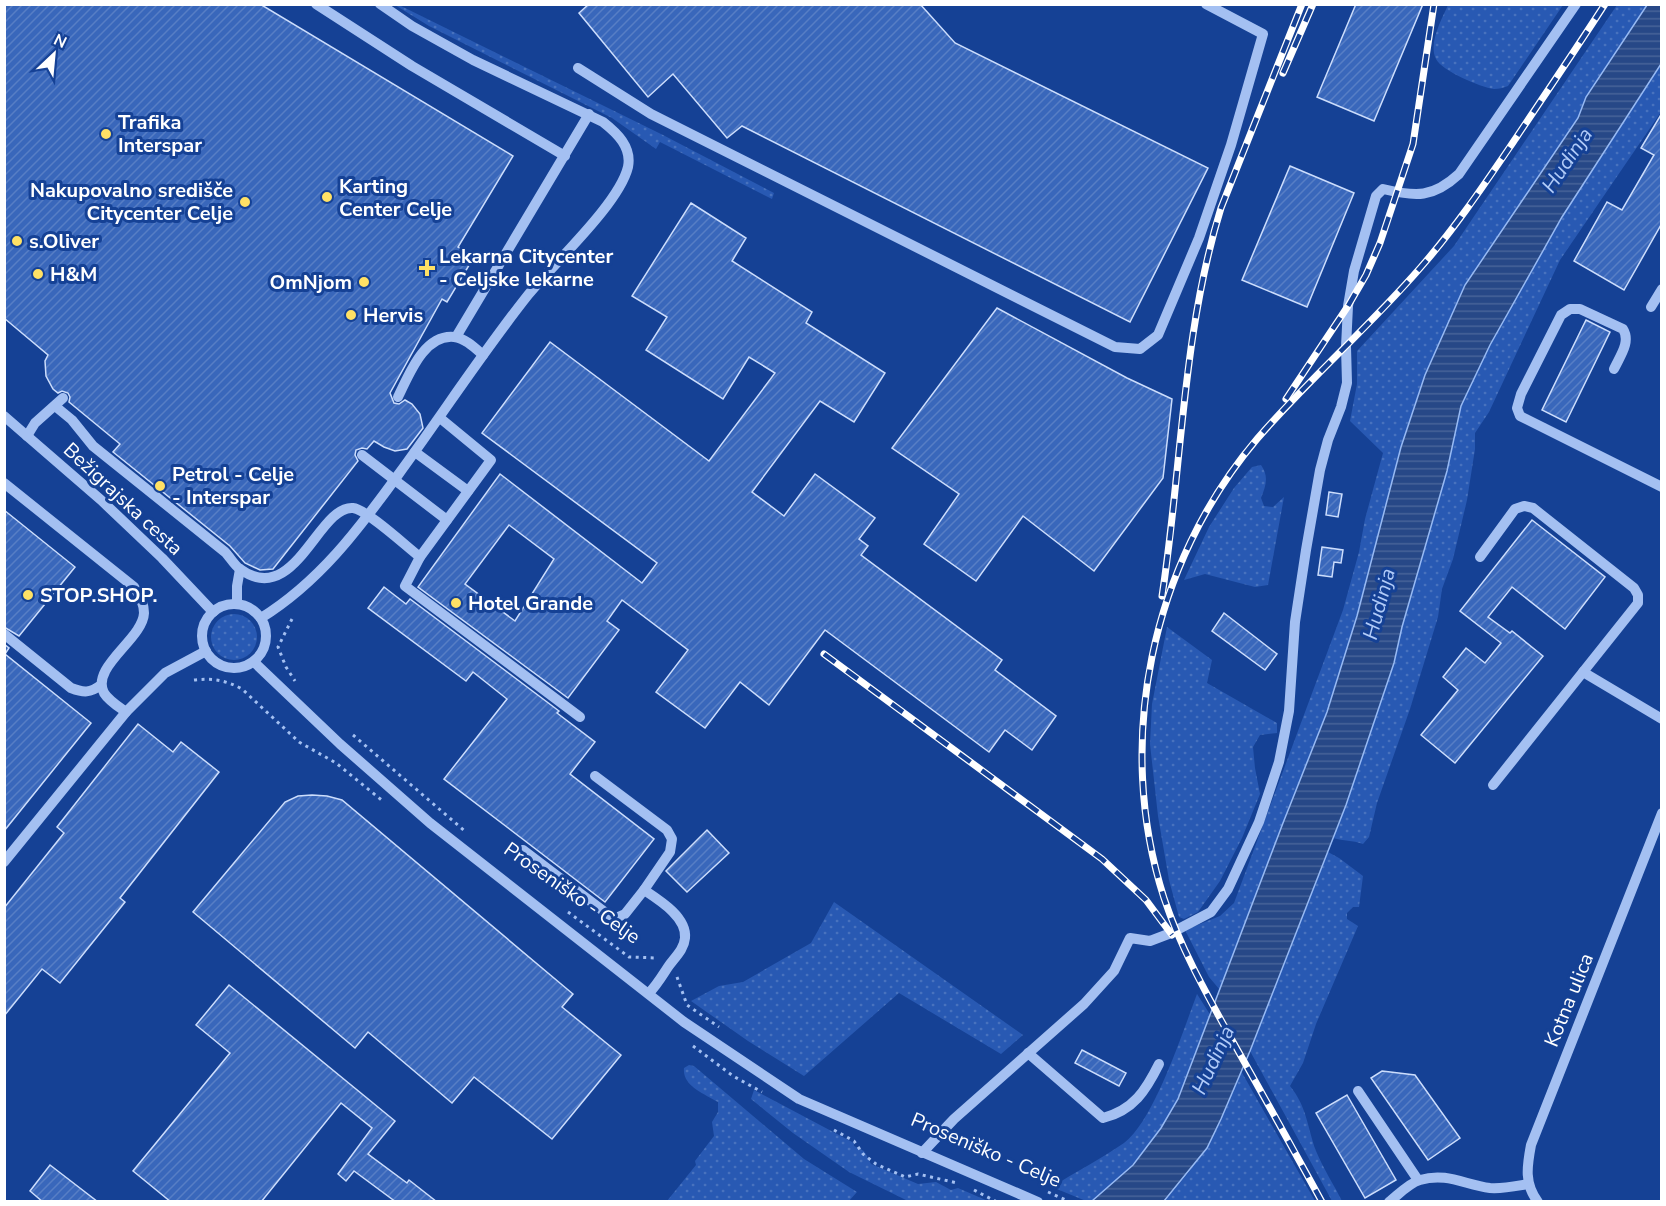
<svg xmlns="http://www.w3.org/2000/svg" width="1666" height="1206" font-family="'Nunito Sans',sans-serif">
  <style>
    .grass { fill: url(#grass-dots) }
    .water { fill: url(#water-rules); stroke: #97baf4; stroke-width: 1.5 }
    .building { fill: url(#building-hatch); stroke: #ccddfc; stroke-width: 1.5; fill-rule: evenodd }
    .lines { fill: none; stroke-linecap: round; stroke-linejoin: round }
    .path { stroke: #a4c0f2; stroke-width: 3; stroke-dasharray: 3 4.5; stroke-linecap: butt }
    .minor { stroke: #a4c0f2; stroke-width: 10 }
    .rail-casing { stroke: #fff; stroke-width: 7 }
    .rail { stroke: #154195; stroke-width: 4.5; stroke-dasharray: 14; stroke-linecap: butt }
    .poi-dot { fill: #ffe165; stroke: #154195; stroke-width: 2 }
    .labels { text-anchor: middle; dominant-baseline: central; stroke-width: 6; stroke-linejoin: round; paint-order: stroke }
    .poi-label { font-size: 20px; font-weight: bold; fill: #fff; stroke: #154195; text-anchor: start }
    .street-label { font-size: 20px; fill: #fff; stroke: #154195 }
    .water-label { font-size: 21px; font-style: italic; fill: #b1cbf8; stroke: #154195 }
  </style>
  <defs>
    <pattern id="grass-dots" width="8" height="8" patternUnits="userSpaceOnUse" patternTransform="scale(1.5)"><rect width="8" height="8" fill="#2859b3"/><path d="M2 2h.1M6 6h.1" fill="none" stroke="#4872be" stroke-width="1.8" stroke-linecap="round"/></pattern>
    <pattern id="water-rules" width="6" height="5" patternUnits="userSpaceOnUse" patternTransform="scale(1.5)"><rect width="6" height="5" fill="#274887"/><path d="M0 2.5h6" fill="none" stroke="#476399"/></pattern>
    <pattern id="building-hatch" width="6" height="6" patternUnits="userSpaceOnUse" patternTransform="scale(1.5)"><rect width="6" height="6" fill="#3967bb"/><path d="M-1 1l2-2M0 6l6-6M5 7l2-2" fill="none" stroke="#577ec5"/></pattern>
  </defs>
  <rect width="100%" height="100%" fill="#154195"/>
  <g class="grass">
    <polygon points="395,5 399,5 663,135 774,193 772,199 660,142 656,149 612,118 429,26"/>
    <path d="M1448,5v-1l115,1 -55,81c-5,2 -9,3 -14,3 -14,-2 -52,-18 -58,-30 -8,-16 6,-40 12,-54z"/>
    <polygon points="1617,5 1647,5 1586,97 1578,118 1465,285 1425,375 1401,447 1359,612 1327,712 1283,823 1220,990 1209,977 1185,930 1220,916 1234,903 1343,610 1359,552 1365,519 1383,453 1350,421 1357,384 1357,351 1454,246"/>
    <path d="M1661,65v47l-101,148 -71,152 -14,21v16l-8,51 -14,59 -11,30 -4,28 -28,92 -33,94 -8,34 -6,7c-11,-4 -19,-3 -30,-6l61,-175 8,-36 45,-157 14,-64 29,-61 72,-128z"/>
    <path d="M1261,465c8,11 5,21 0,33l3,8 9,1 11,-10 -16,88 -13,2 -50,-13 -21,6 25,-53 25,-39 18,-21z"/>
    <circle cx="234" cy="637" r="23"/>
    <polygon points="1167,627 1212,660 1207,683 1277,723 1277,733 1260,735 1253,747 1255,768 1260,794 1242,838 1220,881 1198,912 1184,919 1179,917 1169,880 1158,816 1150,744 1152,704"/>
    <path d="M1328,852l11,6 24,18 -4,31h-6l-6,6v6l11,7 -42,98 -13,39 -13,23c17,21 17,40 26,65 7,17 18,34 26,50h-10l-82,-150z"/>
    <polygon points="834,902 1023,1035 1001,1054 899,993 804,1076 748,1041 691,1001 719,986 743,982 811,943"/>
    <path d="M1197,994l14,22c-15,37 -27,77 -49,111 -18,29 -44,52 -70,74h-6l-34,-14c23,-15 49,-28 72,-44 30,-22 59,-112 73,-149z"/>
    <path d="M689,1065l5,1 110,93 53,33 -9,10 -181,-1 29,-36 -1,-4 19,-25 -2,-14 6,-10v-10c-13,-8 -36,-16 -34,-34z"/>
    <polygon points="1241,1071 1315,1201 1164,1202 1189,1172 1221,1119"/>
    <polygon points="754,1090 854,1143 854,1146 864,1151 871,1164 918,1184 936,1182 951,1190 958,1188 988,1201 908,1201 849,1172 793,1133 751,1099"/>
  </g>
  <polygon class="water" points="1647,5 1661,5 1661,64 1562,217 1490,345 1461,406 1447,471 1402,627 1394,663 1346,805 1250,1051 1221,1119 1207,1148 1164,1201 1092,1201 1133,1165 1161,1128 1178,1099 1283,823 1327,712 1357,616 1401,447 1425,375 1465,285 1578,118 1586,97"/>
  <g class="building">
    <polygon points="4,4 260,4 513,156 458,247 474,257 447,302 442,299 390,393 394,403 399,404 405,400 412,404 420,414 423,428 407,449 395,451 384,447 374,441 367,449 362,448 356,450 355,455 358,461 273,569 260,570 245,563 230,546 113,452 120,444 69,402 70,397 68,393 62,391 58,393 53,389 46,376 45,361 48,355 4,318"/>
    <polygon points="589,4 920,4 955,43 1208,168 1130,322 742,126 727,138 673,74 648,97 579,13"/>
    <polygon points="1356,4 1423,4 1374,121 1317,97"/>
    <polygon points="1662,113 1662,223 1624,290 1574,261 1607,202 1622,210 1654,155 1641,148"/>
    <polygon points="1290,166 1354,193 1307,307 1242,280"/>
    <path d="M691,203l55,35 -14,23 80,51 -6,11 79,50 -31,49 -34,-21 -68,91 32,24 31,-42 60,44 -16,21 9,7 -7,9 141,105 -7,10 61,46 -24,34 -27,-20 -16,22 -164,-122 -56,75 -29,-23 -35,46 -49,-36 32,-42 -66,-50 -15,21 12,9 -51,68 -150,-111 82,-113 142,109 15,-20 -175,-130 68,-91 159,119 66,-88 -26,-16 -26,42 -77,-49 21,-33 -35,-21zM509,525l45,34 -39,62 -50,-37z"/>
    <polygon points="997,308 1127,378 1172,399 1163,478 1094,571 1023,516 976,581 924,544 959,494 892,448"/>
    <polygon points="1586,320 1610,332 1566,422 1542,410"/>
    <polygon points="1329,492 1342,494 1338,517 1326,515"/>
    <polygon points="4,510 75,567 19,636 4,627"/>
    <polygon points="1532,520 1605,577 1565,629 1512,587 1488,617 1510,633 1512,631 1543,656 1455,763 1421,735 1458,690 1443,677 1466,648 1485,663 1501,643 1460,611"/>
    <polygon points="1322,547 1343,550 1341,563 1334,562 1332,577 1318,575"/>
    <polygon points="384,587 406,604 410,599 559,711 557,713 595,742 570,774 654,839 605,902 444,779 507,699 473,672 466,681 368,608"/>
    <polygon points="1224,613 1277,654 1265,670 1212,631"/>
    <polygon points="4,644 9,648 5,654 91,723 4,831"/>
    <polygon points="138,724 173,752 181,742 219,772 120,898 125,902 60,983 42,969 4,1016 4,908 64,833 57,827"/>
    <polygon points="312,795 327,796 342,800 573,994 562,1007 621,1055 552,1139 474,1077 452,1103 368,1032 355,1048 193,912 285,802 298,796"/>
    <polygon points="707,830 729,853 687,892 666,871"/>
    <polygon points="229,985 395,1121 368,1154 407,1183 409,1180 437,1202 396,1202 354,1171 346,1181 338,1174 372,1128 341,1103 261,1202 171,1202 133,1171 230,1053 196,1025"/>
    <polygon points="1082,1050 1126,1073 1119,1086 1075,1063"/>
    <polygon points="1382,1071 1415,1075 1460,1138 1428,1160 1371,1078"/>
    <polygon points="1347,1095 1396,1180 1365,1198 1316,1113"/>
    <polygon points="50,1165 98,1202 43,1202 30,1191"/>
  </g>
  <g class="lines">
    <g class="path">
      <polyline points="292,619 278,647 286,667 295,681"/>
      <path d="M194,680c17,-2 32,0 48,9l57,53 37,21 48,39"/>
      <polyline points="353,735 466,832"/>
      <polyline points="568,912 629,957 657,958"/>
      <polyline points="677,977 687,1005 719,1027"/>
      <polyline points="693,1046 733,1076 762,1092"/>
      <polyline points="834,1130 854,1141 863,1154 876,1164 905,1177 918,1174 957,1183"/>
      <polyline points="974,1190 997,1202"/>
      <polyline points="1048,1192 1070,1202"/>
    </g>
    <g class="minor">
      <polyline points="316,4 412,66 565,156"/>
      <polyline points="578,68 651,114 1115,347 1140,349 1158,335 1199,238 1231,145 1263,34 1206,4"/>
      <polyline points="1651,307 1662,289"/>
      <polyline points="456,337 589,114"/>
      <path d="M1614,369c6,-13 17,-27 9,-40l-43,-20h-10l-9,6 -40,79 -4,14 3,8 142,71"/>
      <path d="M398,397c11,-22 26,-63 56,-60 11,1 21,11 29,18"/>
      <path d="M55,406l17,14 21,26 132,106c5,5 9,13 15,17 55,40 78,-64 113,-61 13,1 54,39 67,49"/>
      <polyline points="4,416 101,500 162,558 213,612"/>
      <polyline points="440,418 491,460 420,557 405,586 580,717"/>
      <polyline points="27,436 35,423 63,398"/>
      <polyline points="415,452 468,491"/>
      <polyline points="362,455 447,520"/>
      <path d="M4,483l130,104c5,7 10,16 10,26 -1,26 -54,54 -40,80 5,8 15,14 22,19"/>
      <polyline points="1480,557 1515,509 1524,506 1533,508 1634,588 1638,595 1638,603 1583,672"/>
      <circle cx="234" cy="636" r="32"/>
      <polyline points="237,604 237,586 240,569"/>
      <path d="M261,618c58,-36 97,-88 137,-143 44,-60 84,-122 130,-180 26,-32 91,-91 100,-128 4,-20 -11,-34 -25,-45l-130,-62 -61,-34 -32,-22"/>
      <path d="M4,634l67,54c13,5 19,5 30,-3"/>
      <polyline points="254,662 340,744 430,823 684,1022 799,1099 1038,1202"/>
      <polyline points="595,776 667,830 672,839 670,852 644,890"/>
      <polyline points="1493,785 1583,672 1662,719"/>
      <path d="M523,850l83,63 10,5 9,-4 19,-24c15,10 43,27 41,48 -1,12 -11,20 -17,29 -6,9 -11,18 -19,26"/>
      <polyline points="4,862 126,712 165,673 206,651"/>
      <path d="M1028,1053l75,65c31,-8 43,-28 56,-54"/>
      <polyline points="1358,1091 1418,1180"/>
      <path d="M922,1153l32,-34 130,-115 30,-33 16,-33 20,3 21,-8 40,-21 17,-23 31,-67 20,-60 10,-51 6,-89 11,-72 14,-80 8,-30 13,-33 6,-24 -1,-36 2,-41 6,-35 22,-75 7,-7c33,8 50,9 76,-15l117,-170"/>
      <path d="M1389,1202c9,-7 20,-19 31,-22 27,-8 45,5 70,8 13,1 26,-2 38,-4"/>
      <path d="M1538,1202c-14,-18 -11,-36 -7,-57l131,-332"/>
    </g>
    <defs>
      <g id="rail">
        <polyline points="1283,73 1313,4"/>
        <polyline points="1286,399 1348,306 1366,275 1380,243 1413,144 1434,4"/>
        <path d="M1162,596c20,-129 20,-262 59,-388l81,-204"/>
        <polyline points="824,654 1102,859 1146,900 1172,935"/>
        <path d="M1322,1202c-28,-51 -56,-102 -85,-153 -27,-49 -55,-97 -73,-151 -50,-156 -13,-334 93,-459 52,-60 112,-112 164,-172 35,-40 65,-85 95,-129 30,-45 60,-89 89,-134"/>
      </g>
    </defs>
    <use href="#rail" class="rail-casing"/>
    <use href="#rail" class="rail"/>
  </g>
  <g class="poi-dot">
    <circle cx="106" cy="134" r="6"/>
    <circle cx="327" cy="197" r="6"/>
    <circle cx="245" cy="202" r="6"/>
    <circle cx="17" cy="241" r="6"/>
    <path d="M424 259h6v6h6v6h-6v6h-6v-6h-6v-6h6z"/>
    <circle cx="38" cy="274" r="6"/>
    <circle cx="364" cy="282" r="6"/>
    <circle cx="351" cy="315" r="6"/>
    <circle cx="160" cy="486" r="6"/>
    <circle cx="28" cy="595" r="6"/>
    <circle cx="456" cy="603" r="6"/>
  </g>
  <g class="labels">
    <g class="poi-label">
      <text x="118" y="122">Trafika<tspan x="118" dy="23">Interspar</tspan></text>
      <text x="339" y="186">Karting<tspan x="339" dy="23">Center Celje</tspan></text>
      <text x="233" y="190" text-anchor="end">Nakupovalno središče<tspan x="233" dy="23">Citycenter Celje</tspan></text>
      <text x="29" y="241">s.Oliver</text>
      <text x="439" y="256">Lekarna Citycenter<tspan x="439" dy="23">- Celjske lekarne</tspan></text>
      <text x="50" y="274">H&amp;M</text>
      <text x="352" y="282" text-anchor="end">OmNjom</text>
      <text x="363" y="315">Hervis</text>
      <text x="172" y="474">Petrol - Celje<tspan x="172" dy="23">- Interspar</tspan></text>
      <text x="40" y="595">STOP.SHOP.</text>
      <text x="468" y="603">Hotel Grande</text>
    </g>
    <g class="street-label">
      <text transform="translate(123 499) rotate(43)">Bežigrajska cesta</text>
      <text transform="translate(572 893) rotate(35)">Proseniško - Celje</text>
      <text transform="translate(1569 1000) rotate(-68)">Kotna ulica</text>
      <text transform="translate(986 1150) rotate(23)">Proseniško - Celje</text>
    </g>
    <g class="water-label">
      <text transform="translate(1567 160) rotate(-56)">Hudinja</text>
      <text transform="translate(1379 604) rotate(-75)">Hudinja</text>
      <text transform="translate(1213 1060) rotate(-65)">Hudinja</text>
    </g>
  </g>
  <rect width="1666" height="1206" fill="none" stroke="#ffffff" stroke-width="12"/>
  <g transform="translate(54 54) rotate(26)" stroke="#154195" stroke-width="4.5" paint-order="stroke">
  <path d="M0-4.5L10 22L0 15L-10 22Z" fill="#ffffff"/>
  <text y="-9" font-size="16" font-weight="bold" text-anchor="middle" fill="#ffffff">N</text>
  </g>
</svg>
